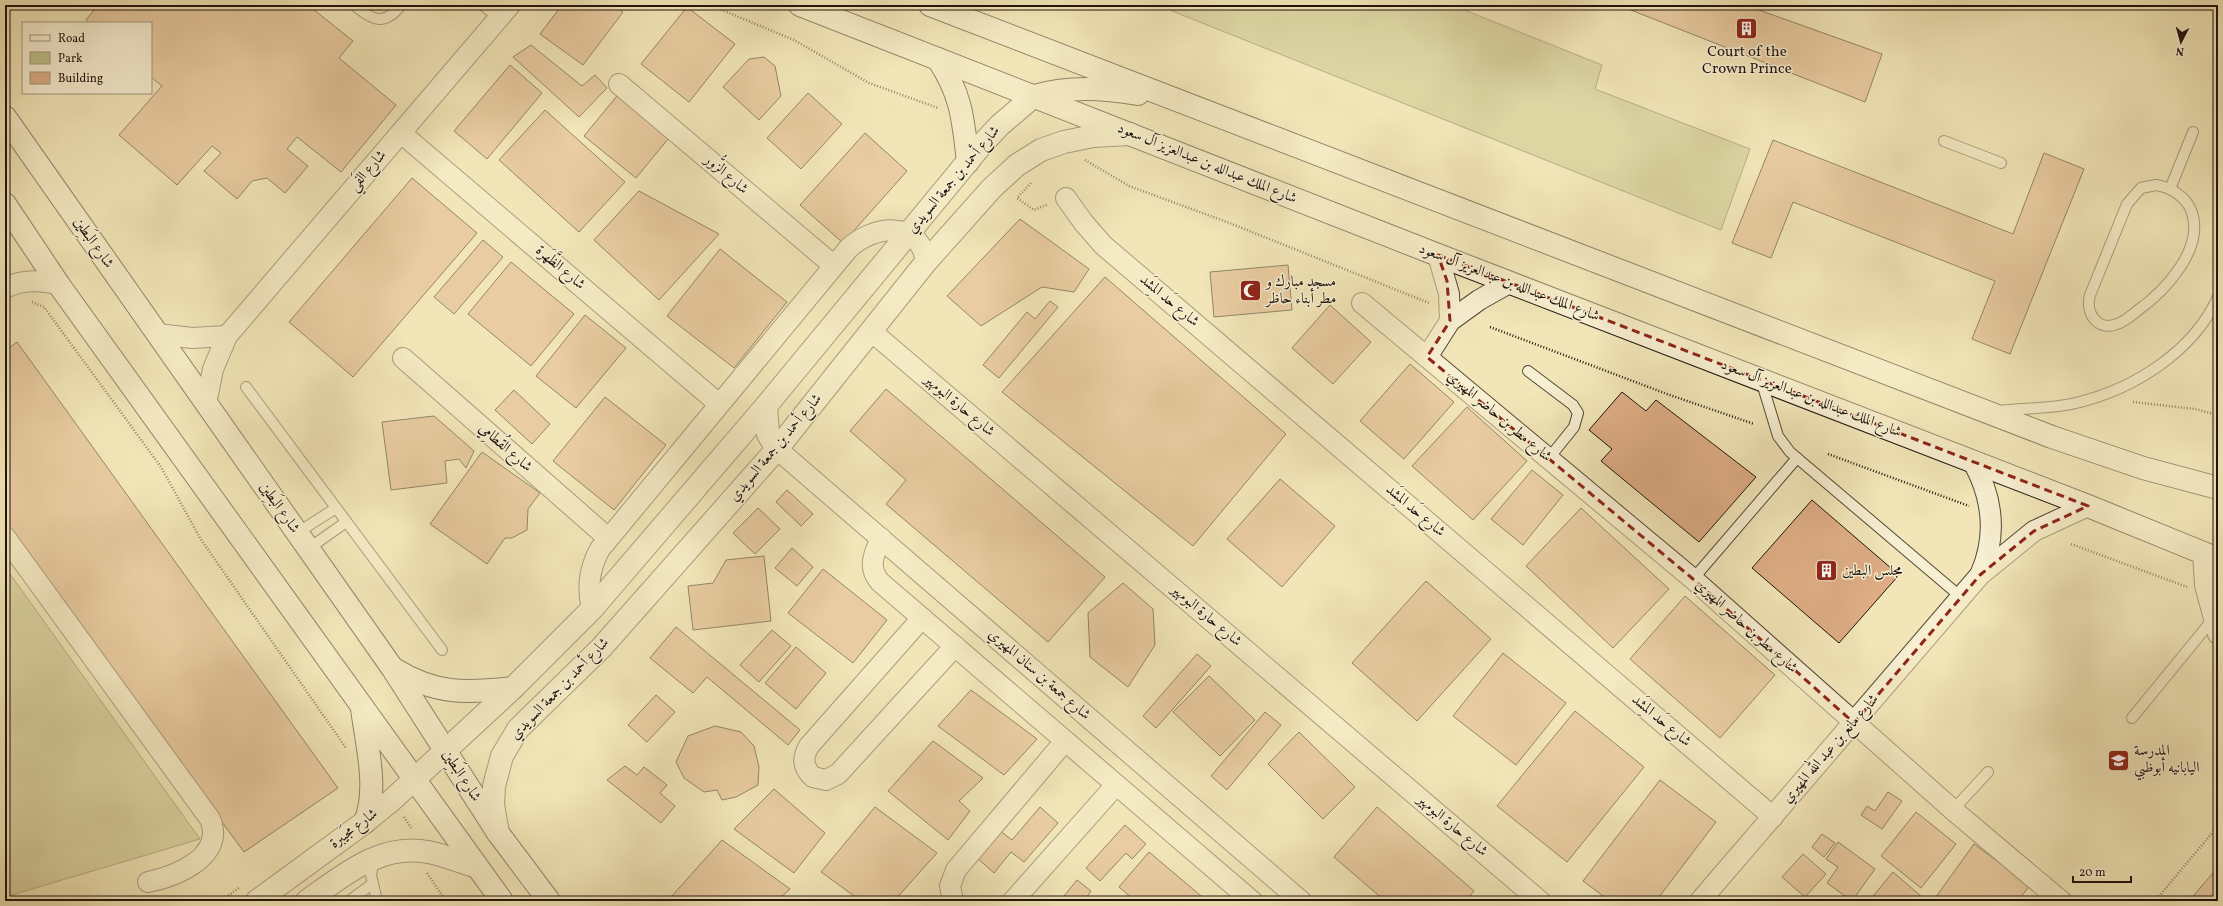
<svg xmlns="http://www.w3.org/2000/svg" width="2223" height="906" font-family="Vollkorn,Amiri,serif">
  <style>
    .green { fill: #c0c38b; stroke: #706b4c }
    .building { fill: #dead85; stroke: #1f130c }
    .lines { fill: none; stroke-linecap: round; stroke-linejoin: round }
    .service-casing { stroke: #544837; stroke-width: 12 }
    .minor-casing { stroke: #544837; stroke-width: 22 }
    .tertiary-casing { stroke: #544837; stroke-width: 24 }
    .secondary-casing { stroke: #1f130c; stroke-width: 24 }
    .path { stroke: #1f130c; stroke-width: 2.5; stroke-dasharray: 1 2; stroke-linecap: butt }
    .service { stroke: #f7efd1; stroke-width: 10 }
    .minor { stroke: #f7efd1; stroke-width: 20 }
    .tertiary { stroke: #f7efd1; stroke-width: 22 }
    .secondary { stroke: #f7efd1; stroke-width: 22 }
    .marked { fill: none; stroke: #8f2418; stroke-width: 3; stroke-dasharray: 8 5; stroke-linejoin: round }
    .labels { text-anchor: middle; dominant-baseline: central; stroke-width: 3; stroke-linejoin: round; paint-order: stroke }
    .poi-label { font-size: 15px; fill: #1f130c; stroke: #f7efd1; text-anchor: start }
    .street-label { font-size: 15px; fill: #1f130c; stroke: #f7efd1 }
  </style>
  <rect width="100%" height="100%" fill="#f2e6b8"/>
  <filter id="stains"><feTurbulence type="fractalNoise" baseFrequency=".005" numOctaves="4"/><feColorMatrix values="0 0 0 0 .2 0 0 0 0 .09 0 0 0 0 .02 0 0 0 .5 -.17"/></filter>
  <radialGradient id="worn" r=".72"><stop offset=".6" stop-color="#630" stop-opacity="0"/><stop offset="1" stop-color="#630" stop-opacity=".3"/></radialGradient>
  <g class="green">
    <polygon points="1175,5 1452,5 1602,65 1595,89 1750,149 1721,230 1172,11"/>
    <polygon points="5,567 200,839 5,897"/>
  </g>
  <g class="building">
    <polygon points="98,5 308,5 353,41 339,58 396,105 341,172 297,137 287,149 308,166 285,193 267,178 252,181 237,199 204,171 221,153 212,146 177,185 119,135 162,86 151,77 151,23 89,23 86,20"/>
    <polygon points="562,5 613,5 623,12 583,65 540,34"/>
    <polygon points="1618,5 1745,5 1882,54 1865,102"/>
    <polygon points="687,7 735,44 689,102 641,64"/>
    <polygon points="531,45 582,86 595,75 607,88 579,117 513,57"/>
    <polygon points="764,57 775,66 781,96 759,120 723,87 749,59"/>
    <polygon points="510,65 542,93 487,159 454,131"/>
    <polygon points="621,91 673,133 636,178 584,136"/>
    <polygon points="808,93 842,124 801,169 767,138"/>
    <polygon points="545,110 625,182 579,232 499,160"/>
    <polygon points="865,133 907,171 843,243 800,205"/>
    <polygon points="1773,140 2013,234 2044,153 2084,169 2010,354 1972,339 1995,281 1793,202 1771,258 1732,243"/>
    <polygon points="412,178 477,233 353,377 289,322"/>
    <polygon points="639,191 719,234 659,300 594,240"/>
    <polygon points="1020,219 1089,269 1074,292 1042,287 981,326 947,296"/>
    <polygon points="483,240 503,257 454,314 434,297"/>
    <polygon points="720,249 787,302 734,368 667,316"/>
    <polygon points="511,262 574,314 531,366 468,314"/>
    <polygon points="1288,265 1292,310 1214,317 1210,272"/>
    <polygon points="1105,277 1286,434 1193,546 1002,392"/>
    <polygon points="1050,301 1058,307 999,378 983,365 1027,312 1035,319"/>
    <polygon points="1330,305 1371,342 1333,384 1292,348"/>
    <polygon points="585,315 626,348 576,408 536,376"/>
    <polygon points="17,342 338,788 244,852 5,527 5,351"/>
    <polygon points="1410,364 1454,402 1404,459 1360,421"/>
    <polygon points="886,389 1105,577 1048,642 886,504 906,480 850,431"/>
    <polygon points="514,390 550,424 532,444 495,410"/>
    <polygon points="1622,392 1646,411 1656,400 1756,477 1699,542 1601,461 1612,449 1589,430"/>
    <polygon points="605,397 666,445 614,510 553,461"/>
    <polygon points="1467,407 1527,461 1473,520 1412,466"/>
    <polygon points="434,416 474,451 466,468 459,459 445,461 447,483 391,490 382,422"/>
    <polygon points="482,452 540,493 528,509 527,530 512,538 505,538 487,564 430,524"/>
    <polygon points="1532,470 1563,495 1523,545 1491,519"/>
    <polygon points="1280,479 1335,526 1282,587 1227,539"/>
    <polygon points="787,490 813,514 801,526 776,502"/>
    <polygon points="1812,500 1899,575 1839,643 1752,568"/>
    <polygon points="758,508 780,529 755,554 733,533"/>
    <polygon points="1581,508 1669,589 1613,648 1526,566"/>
    <polygon points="792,548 813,567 797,586 775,568"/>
    <polygon points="764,556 771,621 693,630 688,586 713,583 726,560"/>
    <polygon points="823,569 887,620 853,663 788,613"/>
    <polygon points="1426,581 1491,639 1417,721 1352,663"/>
    <polygon points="1123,583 1153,609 1155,645 1128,687 1090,657 1088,613"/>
    <polygon points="1685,596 1775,675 1720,738 1630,659"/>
    <polygon points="676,627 800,730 788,745 707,677 693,693 650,658"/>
    <polygon points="772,630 791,646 759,682 740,665"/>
    <polygon points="796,647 826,673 796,709 765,683"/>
    <polygon points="1503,653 1566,703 1516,765 1453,716"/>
    <polygon points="1197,654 1211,666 1156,728 1143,716"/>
    <polygon points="1209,676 1255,720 1220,756 1173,712"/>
    <polygon points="971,690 1037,739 1004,775 938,726"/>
    <polygon points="656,695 675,712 647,742 628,725"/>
    <polygon points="1575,711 1644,767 1567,862 1497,806"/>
    <polygon points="1265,712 1281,725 1227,790 1211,776"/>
    <polygon points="715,726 741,732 754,746 759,767 758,785 736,797 722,800 717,790 704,792 684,778 676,762 688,736"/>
    <polygon points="1299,732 1355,787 1323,819 1268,764"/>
    <polygon points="933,741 983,778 959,801 970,811 948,840 888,791"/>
    <polygon points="625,766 637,775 644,767 667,785 660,793 675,806 661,823 607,780"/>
    <polygon points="1660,780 1716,822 1656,901 1610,901 1583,881"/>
    <polygon points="774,789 825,833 794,873 734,829"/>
    <polygon points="1888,792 1902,801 1882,829 1861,815 1867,806 1875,811"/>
    <polygon points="875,807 937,853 894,901 861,901 821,872"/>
    <polygon points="1040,807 1058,823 1024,862 1011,852 994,873 976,857 999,830 1012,840"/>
    <polygon points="1377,807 1474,891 1466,901 1385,901 1334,857"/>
    <polygon points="1916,812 1956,844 1921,888 1881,856"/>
    <polygon points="1125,825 1146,844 1132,859 1126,853 1100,881 1086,868"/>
    <polygon points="1822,834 1835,843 1824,857 1812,847"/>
    <polygon points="722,840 790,889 777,901 676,901 671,897"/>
    <polygon points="1838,842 1875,869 1852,901 1827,883 1838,867 1826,859"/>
    <polygon points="1974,844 2030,885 2018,901 1933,901"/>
    <polygon points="1149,852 1207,901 1135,901 1119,887"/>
    <polygon points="1803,854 1826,874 1805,897 1782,877"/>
    <polygon points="2218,867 2218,901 2189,901"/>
    <polygon points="1893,872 1923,898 1921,901 1869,901"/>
    <polygon points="1077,880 1091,891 1084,901 1060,901"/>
    <polygon points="1822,896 1828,901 1818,901"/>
  </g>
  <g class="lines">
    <defs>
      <g id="service">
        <path d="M354,5c18,15 30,22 47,0"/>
        <polyline points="483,5 499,18"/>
        <polyline points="1944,141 2001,163"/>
        <path d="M2156,185c14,2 29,11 35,25 15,38 -26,81 -54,101 -6,5 -13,11 -20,13 -20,8 -32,-12 -27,-29l37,-91 14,-16z"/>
        <polyline points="2170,189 2193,132"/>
        <polyline points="1528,371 1573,405 1578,413 1574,427 1549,458"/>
        <polyline points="1761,380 1778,436 1790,452 1961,597"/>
        <polyline points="246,387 442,650"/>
        <path d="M1998,411c25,-3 53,-2 78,-8 58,-14 117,-51 142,-106"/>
        <polyline points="297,533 336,508"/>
        <polyline points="308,549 346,522"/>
        <polyline points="1693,579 1797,458"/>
        <polyline points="2132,718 2213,619"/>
        <polyline points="1953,810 1988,772"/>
        <polyline points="374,858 371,875 377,901"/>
        <polyline points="349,901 372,884"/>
      </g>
      <g id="minor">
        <polyline points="619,84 833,265"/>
        <polyline points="401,133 719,404"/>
        <polyline points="1066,198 1083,222 1103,245 1773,817"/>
        <polyline points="1438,255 1449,294 1450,321"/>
        <path d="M5,288c18,-9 36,-8 54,-3"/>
        <polyline points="1362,303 1693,579 1953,810 2061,901"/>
        <polyline points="871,331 1540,901"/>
        <polyline points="158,334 192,338 227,336"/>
        <polyline points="1427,357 1450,321 1479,300 1509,283"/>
        <polyline points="403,358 608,538"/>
        <polyline points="206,404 213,369 227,336 510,5"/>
        <polyline points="777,449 1301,901"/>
        <path d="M1973,462c20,36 24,73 8,111"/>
        <path d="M5,537l205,282c16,37 -33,57 -62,63"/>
        <path d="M881,538c-7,16 -14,29 -1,44l372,319"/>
        <polyline points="2203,552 2205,585 2218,634"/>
        <path d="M592,609c-5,-22 -3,-40 8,-60l248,-300c25,-24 72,-30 78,13"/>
        <path d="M922,618l-113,128c-7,12 -6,22 4,31l13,3 12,-6 117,-128"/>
        <polyline points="953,901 950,886 956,870 1065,741"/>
        <polyline points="1013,901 1116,785"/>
        <polyline points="1700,901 1980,575 2034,531 2088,506"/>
      </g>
      <g id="tertiary">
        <polyline points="766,406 768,434 777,449"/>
        <polyline points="498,833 493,805 494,786 502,756 518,729 602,647 777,449 926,262 992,188 1017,165 1041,150 1064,142 1093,136 1130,134"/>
        <polyline points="257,901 365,822 392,800 513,688 592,609 766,406 983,143 1000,125 1034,96"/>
        <path d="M307,901c37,-26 73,-58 121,-49 16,3 33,10 49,15"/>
      </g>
      <g id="secondary">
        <polyline points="800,5 1438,255 2088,506 2218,559"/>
        <polyline points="930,5 2052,437 2143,468 2218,488"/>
        <path d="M938,59c24,37 25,60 30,103"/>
        <path d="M1034,96c36,-10 69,-8 104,-2"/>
        <polyline points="5,117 393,669 498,833 549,901"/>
        <polyline points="5,204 59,285 502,901"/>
        <path d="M394,669c42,26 73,24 119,19"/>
        <path d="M362,708c4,35 17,81 3,114"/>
      </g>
    </defs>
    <use href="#service" class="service-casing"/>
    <use href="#minor" class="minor-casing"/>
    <use href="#tertiary" class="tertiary-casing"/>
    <use href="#secondary" class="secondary-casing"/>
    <g class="path">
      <polyline points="710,5 794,40 869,83 938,108"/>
      <polyline points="1085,160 1129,186 1227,222 1429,303"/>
      <polyline points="1031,183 1017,198 1034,210 1048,204"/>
      <polyline points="32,302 44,307 161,467 200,538 346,748"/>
      <polyline points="1490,327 1667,394 1754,424"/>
      <polyline points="2133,402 2195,409 2218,415"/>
      <polyline points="1828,454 1969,506"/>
      <polyline points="2071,544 2187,587"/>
      <polyline points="404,817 412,829"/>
      <polyline points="427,873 446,901"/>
      <polyline points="221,901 240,887"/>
      <polyline points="2155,901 2218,826"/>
    </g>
    <use href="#service" class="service"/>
    <use href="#minor" class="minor"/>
    <use href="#tertiary" class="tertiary"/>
    <use href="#secondary" class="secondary"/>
  </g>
  <path d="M0 0H2223V906H0ZM1438,255l650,251 -54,25 -54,44 -126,148 -161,-144 -266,-222 23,-36 -3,-40z" fill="#f2e6b8" fill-opacity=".55" fill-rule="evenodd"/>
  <path class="marked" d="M1438,255l650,251 -54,25 -54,44 -126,148 -161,-144 -266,-222 23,-36 -3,-40z"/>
  <defs>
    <symbol id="building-square" viewBox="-11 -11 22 22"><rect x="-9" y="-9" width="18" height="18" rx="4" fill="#8f2418" stroke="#f7efd1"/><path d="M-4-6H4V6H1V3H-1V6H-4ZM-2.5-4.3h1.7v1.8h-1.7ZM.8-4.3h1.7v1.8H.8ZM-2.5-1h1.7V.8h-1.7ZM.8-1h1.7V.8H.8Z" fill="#fff"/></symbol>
    <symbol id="mosque-square" viewBox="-11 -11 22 22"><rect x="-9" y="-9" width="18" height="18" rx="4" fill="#8f2418" stroke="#f7efd1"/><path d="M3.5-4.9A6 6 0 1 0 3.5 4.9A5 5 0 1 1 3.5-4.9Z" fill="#fff"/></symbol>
    <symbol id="school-square" viewBox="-11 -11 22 22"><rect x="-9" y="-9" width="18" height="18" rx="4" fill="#8f2418" stroke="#f7efd1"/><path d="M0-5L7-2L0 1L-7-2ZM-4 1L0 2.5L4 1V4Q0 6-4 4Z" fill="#fff"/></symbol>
  </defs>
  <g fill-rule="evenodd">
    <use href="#building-square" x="1734" y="16" width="25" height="25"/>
    <use href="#mosque-square" x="1238" y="278" width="25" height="25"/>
    <use href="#building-square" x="1814" y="558" width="25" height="25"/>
    <use href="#school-square" x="2106" y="748" width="25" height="25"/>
  </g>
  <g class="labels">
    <g class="poi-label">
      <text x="1747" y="52" text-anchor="middle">Court of the<tspan x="1747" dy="17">Crown Prince</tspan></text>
      <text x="1266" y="282">مسجد مبارك و<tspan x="1266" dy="17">مطر أبناء حاظر</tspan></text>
      <text x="1842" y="571">مجلس البطين</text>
      <text x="2134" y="751">المدرسة<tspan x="2134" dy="17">اليابانيه أبوظبي</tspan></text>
    </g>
    <g class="street-label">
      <text transform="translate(1207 164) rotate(22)">شارع الملك عبدالله بن عبدالعزيز آل سعود</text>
      <text transform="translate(368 171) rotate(-49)">شارع الفَي</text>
      <text transform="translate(726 175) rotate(40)">شارع الزُّور</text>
      <text transform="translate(954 180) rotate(-50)">شارع أحمد بن جمعة السويدي</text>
      <text transform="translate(93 243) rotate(55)">شارع البَطِين</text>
      <text transform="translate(560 268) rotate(40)">شارع الظَّهَرة</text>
      <text transform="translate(1509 283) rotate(21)">شارع الملك عبدالله بن عبدالعزيز آل سعود</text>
      <text transform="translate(1169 301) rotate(40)">شارع حَد المِشَد</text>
      <text transform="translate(1811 399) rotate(21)">شارع الملك عبدالله بن عبدالعزيز آل سعود</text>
      <text transform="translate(959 406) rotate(40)">شارع حارة البومهير</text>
      <text transform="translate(1499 417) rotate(40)">شارع مطر بن حاضر المهيري</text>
      <text transform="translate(505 448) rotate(41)">شارع القُطامِي</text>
      <text transform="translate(776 448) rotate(-50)">شارع أحمد بن جمعة السويدي</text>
      <text transform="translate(279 508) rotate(55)">شارع البَطِين</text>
      <text transform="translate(1415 511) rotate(40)">شارع حَد المِشَد</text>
      <text transform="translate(1206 616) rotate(40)">شارع حارة البومهير</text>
      <text transform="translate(1746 627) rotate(42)">شارع مطر بن حاضر المهيري</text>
      <text transform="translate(1039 675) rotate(41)">شارع جمعة بن سنان المهيري</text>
      <text transform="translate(560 689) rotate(-46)">شارع أحمد بن جمعة السويدي</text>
      <text transform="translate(1661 721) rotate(40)">شارع حَد المِشَد</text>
      <text transform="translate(1831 749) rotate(-49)">شارع مانع بن عبد الله المهيري</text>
      <text transform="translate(461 776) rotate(57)">شارع البَطِين</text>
      <text transform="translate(1452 826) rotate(40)">شارع حارة البومهير</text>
      <text transform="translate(354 829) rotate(-37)">شارع مجَيبرة</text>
    </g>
  </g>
  <rect width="2223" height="906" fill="none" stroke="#f2e6b8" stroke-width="20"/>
  <rect x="6" y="6" width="2211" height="894" fill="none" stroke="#1f130c" stroke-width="2"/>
  <rect x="10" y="10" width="2203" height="886" fill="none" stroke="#1f130c"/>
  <rect x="22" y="22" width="130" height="72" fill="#f7efd1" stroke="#a19782"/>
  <rect x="30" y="35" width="20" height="6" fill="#f7efd1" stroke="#a19782"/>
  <text x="58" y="42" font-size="12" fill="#1f130c">Road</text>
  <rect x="30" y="52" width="20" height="12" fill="#c0c38b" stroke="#a19782"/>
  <text x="58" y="62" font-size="12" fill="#1f130c">Park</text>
  <rect x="30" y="72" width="20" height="12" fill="#dead85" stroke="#a19782"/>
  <text x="58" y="82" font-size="12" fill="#1f130c">Building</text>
  <g transform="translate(2181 42) rotate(186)" stroke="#f7efd1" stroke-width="3" paint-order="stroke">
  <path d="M0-3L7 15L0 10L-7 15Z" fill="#1f130c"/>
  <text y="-6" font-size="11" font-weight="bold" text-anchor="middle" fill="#1f130c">N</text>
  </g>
  <path d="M2073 876v6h58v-6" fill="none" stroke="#1f130c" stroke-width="2"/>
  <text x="2079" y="876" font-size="12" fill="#1f130c" stroke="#f7efd1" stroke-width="3" paint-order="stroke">20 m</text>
  <rect width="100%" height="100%" filter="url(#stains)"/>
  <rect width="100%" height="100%" fill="url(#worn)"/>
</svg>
